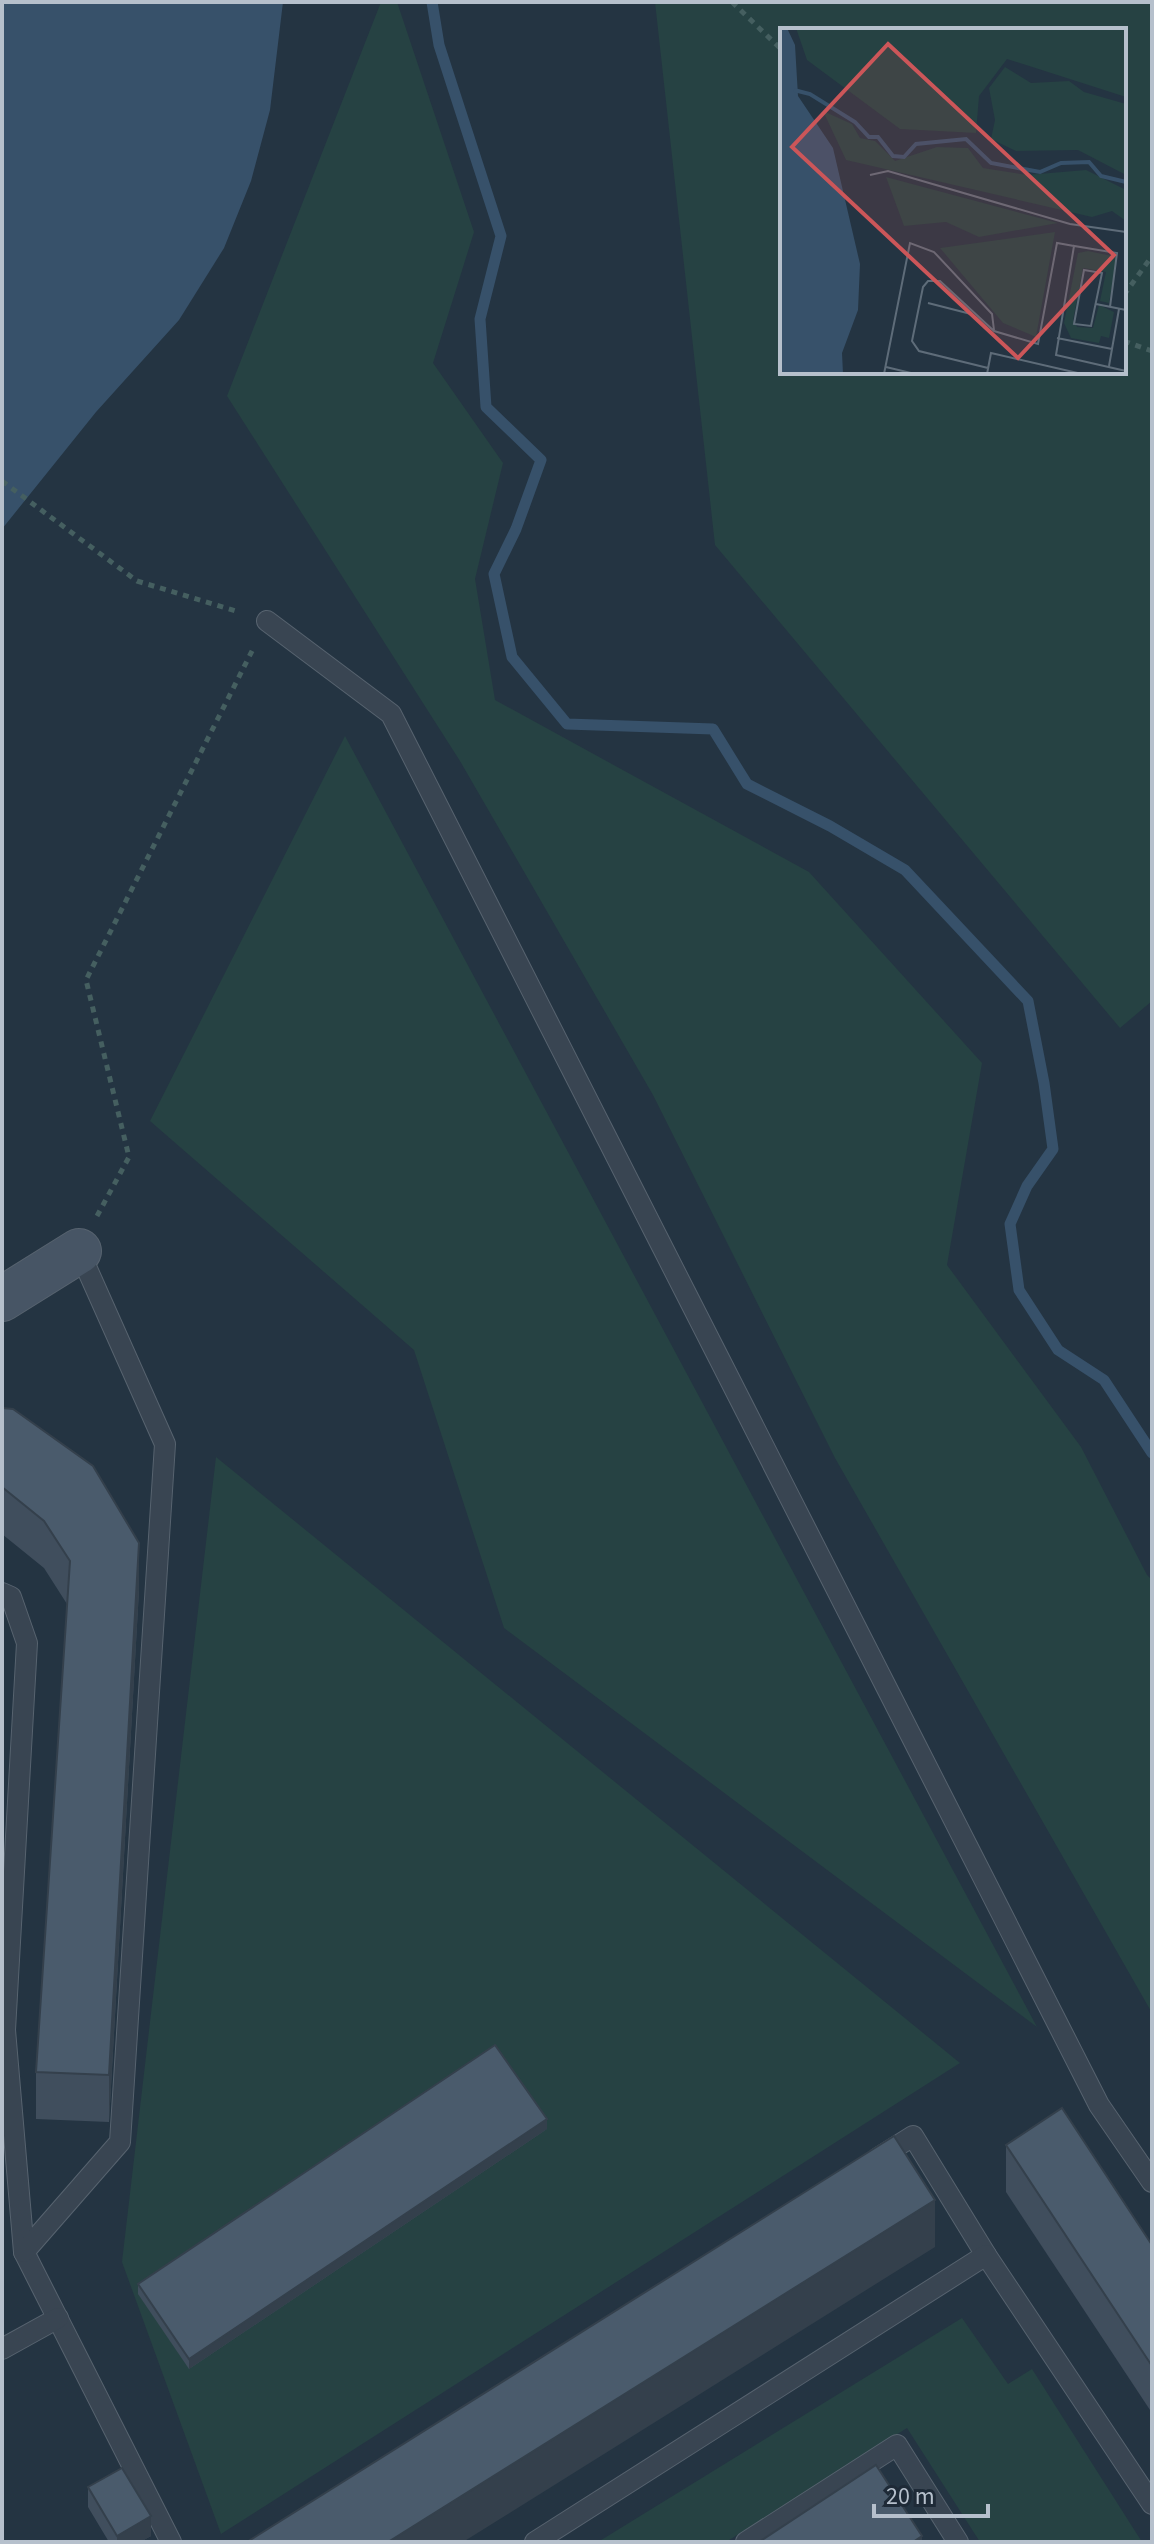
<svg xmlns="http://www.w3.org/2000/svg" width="1154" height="2544" font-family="'Source Sans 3',sans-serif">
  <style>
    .green { fill: #264243; fill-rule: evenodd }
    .water { fill: #37516a }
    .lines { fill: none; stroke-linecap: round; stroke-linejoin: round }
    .stream { stroke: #37516a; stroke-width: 11 }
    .lane-casing { stroke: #57636f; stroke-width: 22 }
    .secondary-casing { stroke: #57636f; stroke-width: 46 }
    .path { stroke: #455f60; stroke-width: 5; stroke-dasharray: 6 6; stroke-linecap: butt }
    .lane { stroke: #394552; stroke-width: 20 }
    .secondary { stroke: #475565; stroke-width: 44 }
    .wall { fill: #404e5d }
    .shaded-wall { fill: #34404c }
    .building { fill: #4a5b6c; stroke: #34404c; stroke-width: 2 }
    .inset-river { fill: none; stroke: #37516a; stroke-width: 4 }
    .inset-road { fill: none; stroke: #5e6c79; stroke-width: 2 }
    .view { fill: #cc5659; fill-opacity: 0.15; stroke: #cc5659; stroke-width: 4 }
    .inset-edge { fill: none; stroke: #b6c0cc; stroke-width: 4 }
  </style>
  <rect width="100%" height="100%" fill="#243442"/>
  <g class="green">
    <polygon points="381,2 397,2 474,232 433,363 503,463 475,579 495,700 809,872 982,1063 947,1265 1081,1447 1147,1575 1152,1580 1152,2013 835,1458 653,1095 460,761 227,396"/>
    <path d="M655,2h497v999l-32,27 -405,-483zM782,30h342v342h-342z"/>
    <polygon points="345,736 1037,2027 504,1628 414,1350 150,1121"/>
    <polygon points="216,1457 960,2063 221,2534 122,2262"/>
    <polygon points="962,2318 1008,2384 1032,2369 1142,2542 980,2542 907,2428 726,2542 598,2542"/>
  </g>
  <polygon class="water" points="2,2 283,2 270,110 251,181 224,248 179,320 96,412 2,529"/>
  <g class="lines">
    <polyline class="stream" points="432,2 439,45 501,236 480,319 486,407 541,460 516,529 494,574 512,657 567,724 713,729 747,784 830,826 905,870 1028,1001 1044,1083 1053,1149 1027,1186 1010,1224 1019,1290 1058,1350 1104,1380 1152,1453"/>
    <defs>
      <g id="lane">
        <polyline points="267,621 391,714 1099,2105 1152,2182"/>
        <polyline points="2,1593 11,1597 27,1643 5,2030 24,2252 171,2542"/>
        <polyline points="878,2158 913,2136 986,2255"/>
        <polyline points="24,2252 120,2142 165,1444 79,1251"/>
        <polyline points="2,2349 58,2318"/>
        <polyline points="535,2542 986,2255 1152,2504"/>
        <polyline points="746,2542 897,2445 958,2542"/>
      </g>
      <polyline id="secondary" points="2,1299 79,1251"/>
    </defs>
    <use href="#lane" class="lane-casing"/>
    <use href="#secondary" class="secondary-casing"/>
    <g class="path">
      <polyline points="732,2 782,50"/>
      <polyline points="1124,295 1152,256"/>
      <polyline points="1124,341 1152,351"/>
      <polyline points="2,481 137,581 239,612"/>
      <polyline points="97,1216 129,1157 86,980 254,647"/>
    </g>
    <use href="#lane" class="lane"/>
    <use href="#secondary" class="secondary"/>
  </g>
  <g class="wall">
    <polygon points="2,1408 139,1590 109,2122 36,2119 36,2072 67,1604 44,1568 2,1534"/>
    <polygon points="547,2129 189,2369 138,2294 138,2284"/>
    <polygon points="1006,2145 1152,2245 1152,2413 1006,2192"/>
    <polygon points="88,2487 151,2536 140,2542 109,2542 88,2507"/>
  </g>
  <g class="shaded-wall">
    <polygon points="139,1543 139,1590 109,2122 109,2075"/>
    <polygon points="547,2119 547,2129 189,2369 189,2359"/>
    <polygon points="935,2200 935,2247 463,2542 388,2542"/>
    <polygon points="151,2516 151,2536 140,2542 117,2542 117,2536"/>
    <polygon points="922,2536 922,2542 913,2542"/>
  </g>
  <g class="building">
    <polygon points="2,1408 13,1409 93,1466 139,1543 109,2075 36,2072 70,1561 44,1521 2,1487"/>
    <polygon points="495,2045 547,2119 189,2359 138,2284"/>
    <polygon points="1062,2108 1152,2245 1152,2366 1006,2145"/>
    <polygon points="894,2136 935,2200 388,2542 247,2542"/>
    <polygon points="876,2465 922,2536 913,2542 759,2542"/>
    <polygon points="122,2468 151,2516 117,2536 88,2487"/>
  </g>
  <g transform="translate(780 28)">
    <rect width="346" height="346" fill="#243442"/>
    <path d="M16,0h330v69l-119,-38 -28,37 -3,37 -76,-4 -93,-69zM225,39l26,16 38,-2 15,11 42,12v71l-48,-25 -62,1 -25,-12 4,-19 -6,-32zM43,83l29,13 8,14 15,3 20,20 42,-14 31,1 15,20 44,7 59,-5 40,20v31l-14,-10 -20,6 -246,-57zM106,149l172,46 -79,14 -33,-15 -42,4zM275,204l-19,105 -33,-14 -63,-75zM308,223l29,6 -8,46 -9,-2 6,-29 -23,-4 -10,52 4,7 16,1 6,-23 15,7 -5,26 -8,-2 -2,7 -28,-5 -7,-15 14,-70z" fill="#264243"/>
    <path d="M0,0h7l8,17 3,51 35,52 27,116 -2,46 -16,43 1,21h-63z" fill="#37516a"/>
    <path class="inset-river" d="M14,62l16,4 45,28 14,15h9l15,19 11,1 12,-13 50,-5 25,24 49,9 21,-9 28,-1 12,14 25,6"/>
    <path class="inset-road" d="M90,147l18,-4 182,53 56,8M304,242l18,3 -11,53 -17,-2zM148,275l43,11M316,276l30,6M330,279l7,-54 -43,-7 -18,109 70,16M277,310l55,11M329,338l10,-57M106,339l29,7M208,340l-69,-17 -7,-10 11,-54 5,-6h12l54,50 44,13 19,-101 17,3M104,346l26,-131 24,9 58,62 2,16M207,346l4,-21 91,21"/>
    <path class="view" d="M108,16l226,211 -96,103 -226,-211z"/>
    <rect width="346" height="346" class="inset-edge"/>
  </g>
  <rect width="1154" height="2544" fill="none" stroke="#b6c0cc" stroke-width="8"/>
  <path d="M874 2504v12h114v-12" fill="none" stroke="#b6c0cc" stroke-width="4"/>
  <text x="886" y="2504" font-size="24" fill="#b6c0cc" stroke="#1e2a37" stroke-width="6" paint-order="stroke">20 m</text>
</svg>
